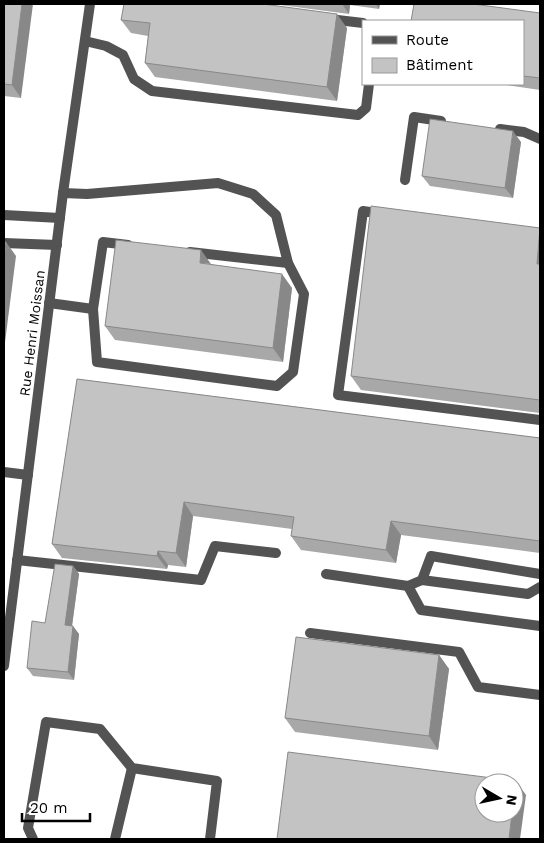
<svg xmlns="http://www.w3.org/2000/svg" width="544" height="843" font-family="'Work Sans',sans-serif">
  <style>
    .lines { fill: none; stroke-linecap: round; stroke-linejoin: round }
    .service { stroke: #535353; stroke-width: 10 }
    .minor { stroke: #535353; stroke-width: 10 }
    .wall { fill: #a8a8a8 }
    .shaded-wall { fill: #888 }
    .building { fill: #c3c3c3; stroke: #888 }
    .labels { text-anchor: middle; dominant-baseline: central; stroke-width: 4.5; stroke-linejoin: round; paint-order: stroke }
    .street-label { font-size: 14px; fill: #000; stroke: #fff }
  </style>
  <rect width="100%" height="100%" fill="#fff"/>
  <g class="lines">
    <g class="service">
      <polyline points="329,19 363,23"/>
      <polyline points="85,41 106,46 123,55 134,79 152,91 358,115 366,108 369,84"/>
      <polyline points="500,129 524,132 540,139"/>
      <polyline points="405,180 414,117 441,121"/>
      <polyline points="63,193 87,194 218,183 253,194 276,215 288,263 304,294 293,372 277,386 97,362 93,309 103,242 128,245"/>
      <polyline points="383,214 363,211 338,395 540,420"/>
      <polyline points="4,215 60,218"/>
      <polyline points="4,243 57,245"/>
      <polyline points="190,252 288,263"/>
      <polyline points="49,303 93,309"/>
      <polyline points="4,472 28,475"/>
      <polyline points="17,560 201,580 215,546 276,553"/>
      <polyline points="326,574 408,586 422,580 431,556 540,574"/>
      <polyline points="422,580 528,594 540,587"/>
      <polyline points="408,586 421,610 540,626"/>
      <polyline points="310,633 459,652 478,687 540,695"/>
      <polyline points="33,839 28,828 46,722 100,729 132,768 217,781 210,839"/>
      <polyline points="115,839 132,768"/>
    </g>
    <polyline class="minor" points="4,666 63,193 90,4"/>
  </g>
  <g class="wall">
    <polygon points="4,4 21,98 4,96"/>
    <polygon points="273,4 380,4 379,9 350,5 349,14"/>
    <polygon points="540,13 540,90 499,84 523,84 523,21"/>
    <polygon points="121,20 347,28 337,101 155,77 145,63 148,36 131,33"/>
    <polygon points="521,142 513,198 430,186 422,176"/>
    <polygon points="540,232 540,413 361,390 351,376"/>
    <polygon points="211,264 292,288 283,362 115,340 105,326"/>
    <polygon points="77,379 540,438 540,553 401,535 396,563 301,550 291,536 292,529 193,516 186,567 168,565 167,569 62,558 52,544"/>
    <polygon points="73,566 79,574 72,626 79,634 74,680 33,676 27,668 45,623"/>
    <polygon points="439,655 449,669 438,750 295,732 285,718"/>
  </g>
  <g class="shaded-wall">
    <polygon points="22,4 33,4 21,98 12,85"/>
    <polygon points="342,4 349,4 350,5 349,14"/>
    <polygon points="376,4 380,4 379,9"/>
    <polygon points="337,14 347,28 337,101 327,87"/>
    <polygon points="513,131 521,142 513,198 505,188"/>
    <polygon points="540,232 540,268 537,264"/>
    <polygon points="6,242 16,256 4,350 4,262"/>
    <polygon points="201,250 211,264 200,263"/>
    <polygon points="282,274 292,288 283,362 273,348"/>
    <polygon points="184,502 193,516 186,567 176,553"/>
    <polygon points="391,521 401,535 396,563 386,550"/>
    <polygon points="158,551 168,565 167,569 157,556"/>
    <polygon points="73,566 79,574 71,633 65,625"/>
    <polygon points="73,626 79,634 74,680 68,672"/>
    <polygon points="439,655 449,669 438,750 429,736"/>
    <polygon points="516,781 526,795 520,839 509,839 512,813 514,813 514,796"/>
  </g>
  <g class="building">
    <polygon points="4,4 22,4 12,85 4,84"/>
    <polygon points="124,4 263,4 337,14 327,87 145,63 150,23 121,20"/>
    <polygon points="414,4 473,4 540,13 540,78 523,76 523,21 411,21"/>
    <polygon points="430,119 513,131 505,188 422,176"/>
    <polygon points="371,206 540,228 537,264 540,264 540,400 351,376"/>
    <polygon points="116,240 201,250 200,263 282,274 273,348 105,326"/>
    <polygon points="4,242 6,242 4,262"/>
    <polygon points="77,379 540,438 540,541 391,521 386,550 291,536 294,517 184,502 176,553 158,551 157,556 52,544"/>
    <polygon points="55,564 73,566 65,625 73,626 68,672 27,668 32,621 45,623"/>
    <polygon points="296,637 439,655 429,736 285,718"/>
    <polygon points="288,752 516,781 514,796 514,783 484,783 484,813 512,813 509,839 277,839"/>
  </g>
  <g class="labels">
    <g class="street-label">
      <text transform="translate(32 333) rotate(-83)">Rue Henri Moissan</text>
    </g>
  </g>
  <rect width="544" height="843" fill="none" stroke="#000000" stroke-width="10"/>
  <rect x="362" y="20" width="162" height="65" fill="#ffffff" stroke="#999999"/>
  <rect x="372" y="36" width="25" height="8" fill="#535353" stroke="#999999"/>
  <text x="406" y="45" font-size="15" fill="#000000">Route</text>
  <rect x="372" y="58" width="25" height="15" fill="#c3c3c3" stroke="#999999"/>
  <text x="406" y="70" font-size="15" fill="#000000">Bâtiment</text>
  <g transform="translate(499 798) rotate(99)"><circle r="24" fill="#ffffff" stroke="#999999"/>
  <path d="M0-4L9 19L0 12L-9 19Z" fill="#000000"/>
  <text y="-8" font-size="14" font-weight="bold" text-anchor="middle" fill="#000000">N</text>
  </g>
  <path d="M22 813v8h68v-8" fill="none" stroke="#000000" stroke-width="2.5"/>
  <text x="30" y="813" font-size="15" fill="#000000" stroke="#ffffff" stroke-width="4" paint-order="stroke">20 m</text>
</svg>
